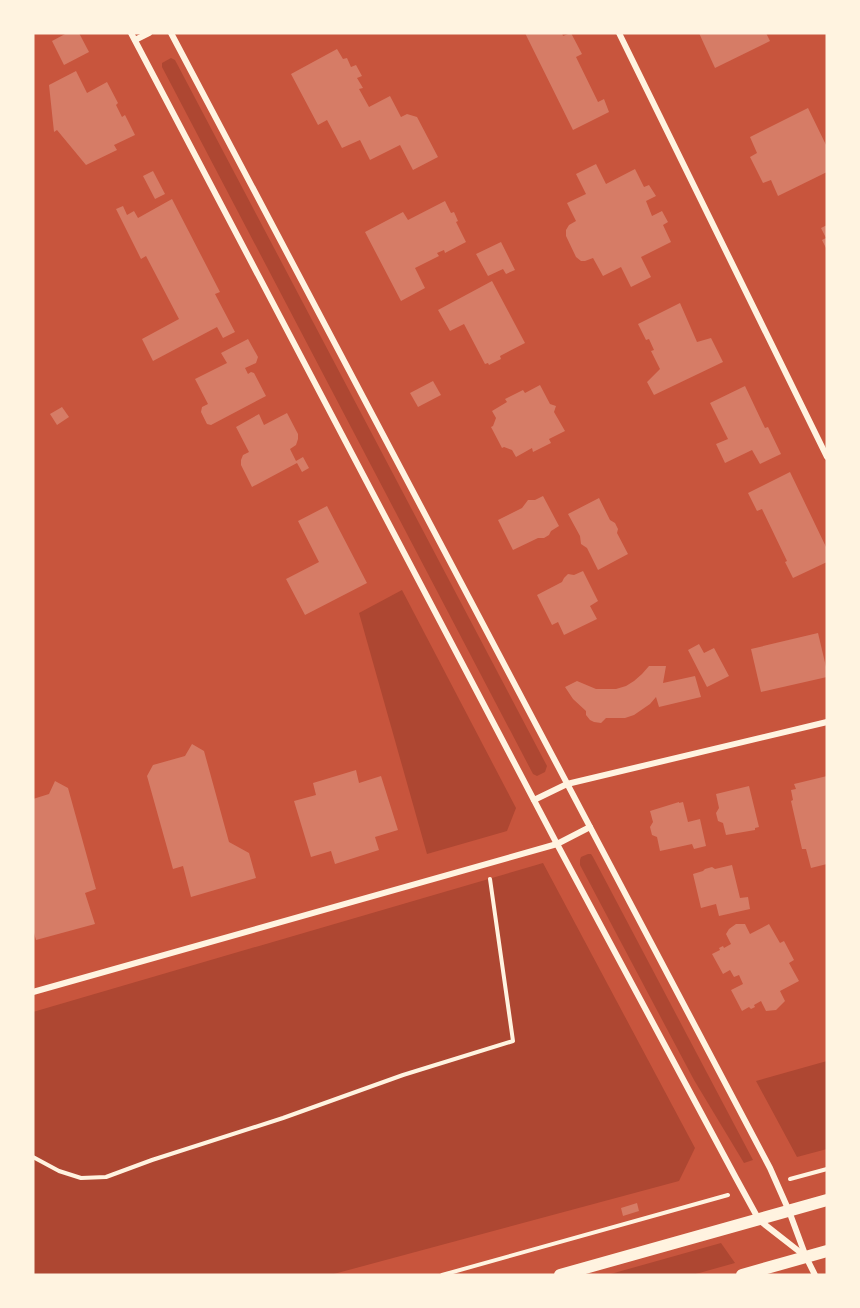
<svg xmlns="http://www.w3.org/2000/svg" width="860" height="1308" font-family="'Alegreya Sans',sans-serif">
  <style>
    .green { fill: #ae4732 }
    .building { fill: #d67c66 }
    .lines { fill: none; stroke-linecap: round; stroke-linejoin: round }
    .path { stroke: #fff3e0; stroke-width: 4 }
    .minor { stroke: #fff3e0; stroke-width: 6 }
    .secondary { stroke: #fff3e0; stroke-width: 12 }
  </style>
  <rect width="100%" height="100%" fill="#c8553d"/>
  <g class="green">
    <polygon points="171,58 175,60 547,766 545,772 537,776 533,774 162,67 162,63"/>
    <polygon points="402,590 516,808 507,831 427,854 359,613"/>
    <polygon points="588,854 591,854 593,857 753,1160 744,1163 694,1080 580,865 580,860 581,857"/>
    <polygon points="543,863 695,1148 679,1181 330,1275 33,1275 33,1012"/>
    <polygon points="827,1061 827,1149 797,1157 756,1081"/>
    <polygon points="721,1243 735,1263 692,1275 607,1275"/>
  </g>
  <g class="building">
    <polygon points="67,33 79,33 89,52 64,65 52,41"/>
    <polygon points="525,33 562,33 563,36 571,33 582,54 576,57 598,102 604,99 609,112 573,130"/>
    <polygon points="699,33 766,33 770,41 715,68"/>
    <polygon points="337,49 343,59 347,58 351,67 356,65 362,76 357,78 363,88 359,89 369,107 390,96 401,117 407,114 417,117 438,157 413,170 400,145 370,160 360,140 342,148 327,120 318,125 291,74"/>
    <polygon points="76,71 87,93 107,82 118,103 116,105 122,117 125,115 135,135 114,145 117,150 86,165 57,130 54,132 49,85"/>
    <polygon points="808,108 827,147 827,172 778,196 771,180 763,183 750,157 757,153 750,137"/>
    <polygon points="596,164 606,184 635,169 644,187 649,185 656,196 646,201 652,216 662,211 668,222 663,225 671,242 641,257 651,277 631,287 621,267 603,276 593,258 585,261 581,261 576,257 566,236 566,230 569,225 576,221 567,203 586,194 576,174"/>
    <polygon points="153,171 165,194 155,199 143,176"/>
    <polygon points="172,199 220,292 215,294 235,332 223,338 217,327 153,361 142,339 179,319 146,256 141,259 116,209 123,206 127,215 134,211 138,218"/>
    <polygon points="445,201 451,213 454,212 458,221 456,222 466,242 445,253 444,250 437,253 439,256 415,268 425,288 401,301 365,232 403,212 408,220"/>
    <polygon points="827,225 827,250 822,240 826,238 821,228"/>
    <polygon points="501,242 515,270 506,274 503,269 488,276 476,254"/>
    <polygon points="492,281 525,343 500,356 501,359 489,365 488,363 485,364 464,324 450,331 438,310"/>
    <polygon points="680,303 697,342 711,338 723,362 654,395 647,382 660,369 651,351 654,350 649,339 646,340 638,324"/>
    <polygon points="248,339 258,357 256,363 245,368 248,374 251,372 254,373 266,396 211,425 207,424 201,412 202,407 208,404 195,379 227,363 221,353"/>
    <polygon points="433,381 441,395 418,407 410,393"/>
    <polygon points="540,385 550,404 556,406 554,412 565,431 549,439 551,443 533,452 532,448 516,457 512,450 504,447 502,448 491,427 493,426 496,418 492,411 507,402 505,399 523,390 525,393"/>
    <polygon points="745,386 765,428 768,427 781,454 760,464 752,450 725,463 716,444 728,439 710,403"/>
    <polygon points="62,407 69,417 57,425 50,414"/>
    <polygon points="287,413 298,434 298,439 296,445 290,449 296,461 303,457 309,468 302,472 297,463 252,487 241,465 241,460 243,455 249,452 236,427 259,414 264,425"/>
    <polygon points="790,472 827,549 827,562 793,578 785,562 787,561 762,509 757,511 748,493"/>
    <polygon points="543,496 559,526 551,531 549,535 544,538 538,538 513,550 498,520 522,508 528,500 535,500"/>
    <polygon points="599,498 610,520 615,523 618,529 617,533 628,554 598,570 587,548 581,544 580,536 568,514"/>
    <polygon points="327,506 367,583 305,615 286,579 319,562 298,521"/>
    <polygon points="583,571 598,601 590,606 597,619 564,635 558,622 552,625 537,595 562,582 564,578 568,574 574,575"/>
    <polygon points="818,633 827,671 827,677 761,692 751,649"/>
    <polygon points="699,644 704,653 714,648 729,676 707,687 688,650"/>
    <polygon points="649,666 666,666 663,683 695,676 701,697 659,707 656,697 650,704 634,715 625,718 606,718 601,723 594,722 590,720 586,715 586,711 573,699 565,687 577,681 596,689 616,689 626,686 634,681 642,674"/>
    <polygon points="192,744 204,751 229,842 249,853 256,878 191,897 183,866 173,869 147,776 153,765 185,756"/>
    <polygon points="356,770 359,783 381,776 398,830 375,837 379,850 335,864 331,851 311,857 294,801 316,795 313,783"/>
    <polygon points="827,776 827,864 811,868 806,849 802,849 791,801 793,800 791,790 796,789 794,784"/>
    <polygon points="55,781 68,788 96,889 85,893 95,924 36,940 33,929 33,799 49,794"/>
    <polygon points="749,786 759,827 755,828 755,830 726,835 723,823 718,821 716,813 719,808 716,794"/>
    <polygon points="679,802 679,803 683,802 688,822 700,819 706,846 694,849 692,844 660,851 657,837 652,835 650,827 653,822 650,811"/>
    <polygon points="732,865 740,898 748,897 750,909 719,916 716,904 701,908 693,874 703,871 705,869 712,867 715,869"/>
    <polygon points="736,924 745,924 750,934 769,924 780,943 784,941 794,960 789,963 799,981 780,991 785,1001 776,1010 766,1011 761,1001 754,1005 755,1007 751,1009 749,1007 742,1011 731,990 743,984 739,975 734,977 730,970 723,974 712,954 720,950 719,948 723,946 724,948 731,944 726,934 729,929"/>
    <polygon points="637,1203 639,1211 623,1216 621,1208"/>
  </g>
  <g class="lines">
    <g class="path">
      <polyline points="33,1157 59,1171 81,1178 106,1177 152,1160 283,1118 403,1075 513,1041 490,879"/>
      <polyline points="790,1179 827,1169"/>
      <polyline points="442,1275 728,1195"/>
    </g>
    <g class="minor">
      <polyline points="131,33 557,844 736,1178 759,1220 805,1256"/>
      <polyline points="171,33 770,1168 789,1211 806,1257 815,1275"/>
      <polyline points="619,33 827,457"/>
      <polyline points="135,40 149,33"/>
      <polyline points="534,800 567,784 827,722"/>
      <polyline points="33,992 557,844 590,827"/>
    </g>
    <g class="secondary">
      <polyline points="560,1275 827,1200"/>
      <polyline points="742,1275 827,1251"/>
    </g>
  </g>
  <rect width="860" height="1308" fill="none" stroke="#fff3e0" stroke-width="69"/>
</svg>
